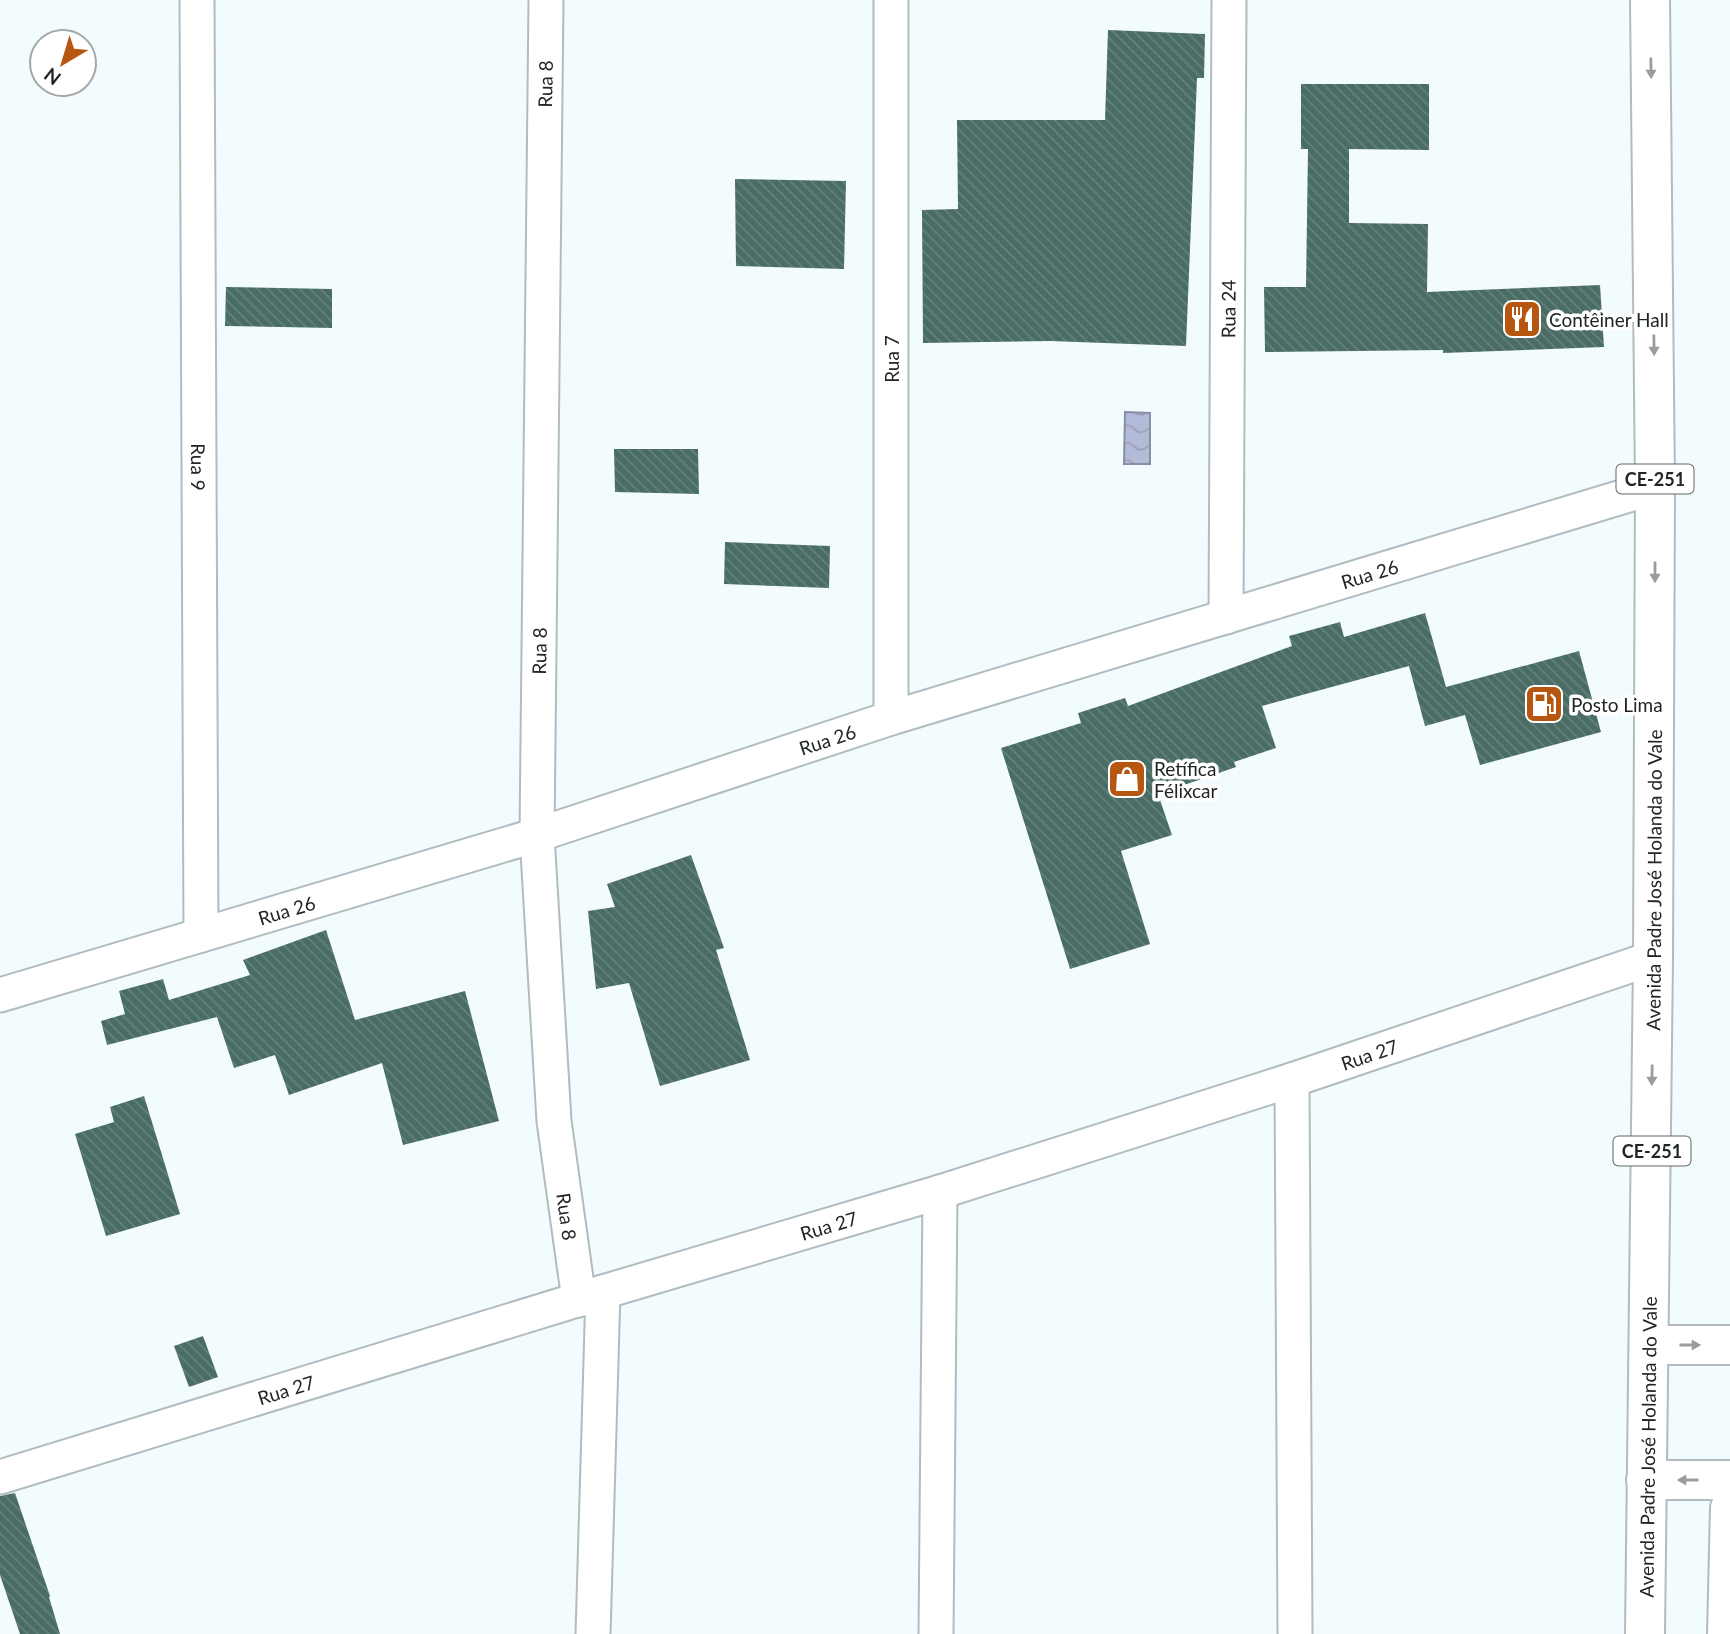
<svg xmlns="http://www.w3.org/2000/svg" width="1730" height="1634" font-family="Lato,sans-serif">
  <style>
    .water { fill: url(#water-waves); stroke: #888ea3; stroke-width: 2 }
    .building { fill: url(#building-back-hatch) }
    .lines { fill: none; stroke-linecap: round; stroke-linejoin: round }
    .minor-casing { stroke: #b0bcbf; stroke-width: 37 }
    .primary-casing { stroke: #b0bcbf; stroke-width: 42 }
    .minor { stroke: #fff; stroke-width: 33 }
    .primary { stroke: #fff; stroke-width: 38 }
    .oneway { fill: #9b9d9d }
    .labels { text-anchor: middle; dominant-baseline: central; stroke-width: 7; stroke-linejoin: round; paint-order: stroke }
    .shield { fill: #fff; stroke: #636667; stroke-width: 2 }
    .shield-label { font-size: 18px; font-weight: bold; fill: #202526 }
    .street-label { font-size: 19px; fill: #202526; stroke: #fff }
    .poi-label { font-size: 19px; fill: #202526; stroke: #fff; text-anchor: start }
  </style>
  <defs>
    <pattern id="water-waves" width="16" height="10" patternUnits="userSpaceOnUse" patternTransform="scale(1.75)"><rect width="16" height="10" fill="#b4bbd8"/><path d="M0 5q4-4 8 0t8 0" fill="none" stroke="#9aa1b9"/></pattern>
    <pattern id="building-back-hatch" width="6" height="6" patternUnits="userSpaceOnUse" patternTransform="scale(1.75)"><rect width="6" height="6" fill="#496c64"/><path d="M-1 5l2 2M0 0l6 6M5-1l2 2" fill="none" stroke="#66807a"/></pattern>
  </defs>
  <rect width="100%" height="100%" fill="#f2fcfe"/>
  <polygon class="water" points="1125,412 1150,413 1150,464 1124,464"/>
  <g class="building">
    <polygon points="1108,30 1205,34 1204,78 1197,78 1186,346 1050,341 923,343 922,210 958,209 957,120 1105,120"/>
    <polygon points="1301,84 1429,84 1429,150 1349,149 1349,223 1428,224 1427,292 1600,285 1604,347 1443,353 1443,350 1265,352 1264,287 1306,287 1308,149 1301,149"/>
    <polygon points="735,179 846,181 844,269 736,266"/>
    <polygon points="226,287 332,289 332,328 225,326"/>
    <polygon points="614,449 698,449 699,494 615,492"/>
    <polygon points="725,542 830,546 829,588 724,584"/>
    <polygon points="1425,613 1446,687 1579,651 1601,732 1480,765 1465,715 1425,726 1409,666 1262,706 1276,748 1234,762 1236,767 1158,794 1172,835 1121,851 1150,944 1070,969 1001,748 1081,723 1078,713 1125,698 1128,706 1292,646 1289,636 1340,622 1344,637"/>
    <polygon points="691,855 724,948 716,950 750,1060 660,1086 629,983 596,989 588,911 615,907 607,884"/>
    <polygon points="326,930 355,1020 465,991 499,1121 403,1145 382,1063 289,1095 275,1055 234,1068 217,1017 107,1045 101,1021 125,1014 119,991 163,979 169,1000 250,975 243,960"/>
    <polygon points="144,1096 180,1214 106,1236 75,1134 114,1122 110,1107"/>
    <polygon points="203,1336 218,1377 189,1387 174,1346"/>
    <polygon points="15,1493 50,1596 49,1597 60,1634 20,1634 0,1575 0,1496"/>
  </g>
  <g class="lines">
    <defs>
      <g id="minor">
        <path id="s1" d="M197,0l4,935"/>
        <path id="s2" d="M546,0l-9,835 17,286 25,179"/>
        <polyline points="891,0 891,718"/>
        <path id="s3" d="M1226,617l3,-617"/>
        <path id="s4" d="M0,995l537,-160 354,-117 764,-231"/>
        <polyline points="1292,1080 1295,1634"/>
        <path id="s5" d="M0,1477l603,-185 337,-100 352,-112 361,-122"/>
        <polyline points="593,1634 603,1292"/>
        <polyline points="936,1634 940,1192"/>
      </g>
      <g id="primary">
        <polyline points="1650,1345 1730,1345"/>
        <polyline points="1646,1480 1730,1480"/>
        <path id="s6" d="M1645,1634l8,-676 2,-471 -5,-487"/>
        <polyline points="1727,1634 1730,1508"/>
      </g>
    </defs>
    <use href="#minor" class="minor-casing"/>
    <use href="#primary" class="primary-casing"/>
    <use href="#minor" class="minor"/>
    <use href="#primary" class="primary"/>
  </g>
  <defs><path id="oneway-solid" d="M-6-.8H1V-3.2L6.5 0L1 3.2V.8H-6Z" transform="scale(1.75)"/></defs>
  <g class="oneway">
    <use href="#oneway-solid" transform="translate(1651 68) rotate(89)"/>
    <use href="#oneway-solid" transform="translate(1654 345) rotate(89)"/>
    <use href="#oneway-solid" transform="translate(1655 572) rotate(90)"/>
    <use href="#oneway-solid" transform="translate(1652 1075) rotate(91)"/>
    <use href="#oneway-solid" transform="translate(1690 1345)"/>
    <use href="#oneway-solid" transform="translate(1688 1480) rotate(180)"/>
  </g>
  <defs>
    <symbol id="restaurant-square" viewBox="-11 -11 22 22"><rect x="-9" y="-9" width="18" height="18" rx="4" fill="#b6560f" stroke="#fff"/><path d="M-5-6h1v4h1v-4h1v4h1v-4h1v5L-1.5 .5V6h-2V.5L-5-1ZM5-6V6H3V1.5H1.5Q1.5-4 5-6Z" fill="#fff"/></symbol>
    <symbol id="fuel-square" viewBox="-11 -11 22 22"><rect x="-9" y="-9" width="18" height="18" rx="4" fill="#b6560f" stroke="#fff"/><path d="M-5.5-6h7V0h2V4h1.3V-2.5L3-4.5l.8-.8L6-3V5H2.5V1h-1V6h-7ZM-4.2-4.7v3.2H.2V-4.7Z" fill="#fff"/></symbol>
    <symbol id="shop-square" viewBox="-11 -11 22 22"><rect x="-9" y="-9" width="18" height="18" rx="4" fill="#b6560f" stroke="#fff"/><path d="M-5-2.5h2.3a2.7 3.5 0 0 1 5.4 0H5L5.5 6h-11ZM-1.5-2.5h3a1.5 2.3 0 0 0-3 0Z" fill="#fff"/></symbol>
  </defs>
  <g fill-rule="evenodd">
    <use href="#restaurant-square" x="1500" y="297" width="44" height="44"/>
    <use href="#fuel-square" x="1522" y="682" width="44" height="44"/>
    <use href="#shop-square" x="1105" y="757" width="44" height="44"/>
  </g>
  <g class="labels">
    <g class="shield">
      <rect x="1616.5" y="464.5" width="77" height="29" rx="5"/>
      <rect x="1613.5" y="1136.5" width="77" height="29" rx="5"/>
    </g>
    <g class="shield-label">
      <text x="1655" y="479">CE-251</text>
      <text x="1652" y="1151">CE-251</text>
    </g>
    <g class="street-label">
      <text transform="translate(545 84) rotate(-89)">Rua 8</text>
      <text stroke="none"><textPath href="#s3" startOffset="308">Rua 24</textPath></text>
      <text transform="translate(891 359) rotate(-90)">Rua 7</text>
      <text stroke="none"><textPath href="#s1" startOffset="467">Rua 9</textPath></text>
      <text stroke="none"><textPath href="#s4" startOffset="1433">Rua 26</textPath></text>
      <text transform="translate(539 651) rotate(-89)">Rua 8</text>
      <text stroke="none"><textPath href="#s4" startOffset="866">Rua 26</textPath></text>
      <text stroke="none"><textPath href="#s6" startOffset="754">Avenida Padre José Holanda do Vale</textPath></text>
      <text stroke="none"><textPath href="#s4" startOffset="299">Rua 26</textPath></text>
      <text stroke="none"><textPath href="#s5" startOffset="1433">Rua 27</textPath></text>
      <text stroke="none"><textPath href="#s2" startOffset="1218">Rua 8</textPath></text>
      <text stroke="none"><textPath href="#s5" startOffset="866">Rua 27</textPath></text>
      <text stroke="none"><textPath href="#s5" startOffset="299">Rua 27</textPath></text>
      <text stroke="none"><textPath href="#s6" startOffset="187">Avenida Padre José Holanda do Vale</textPath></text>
    </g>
    <g class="poi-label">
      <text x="1549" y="319">Contêiner Hall</text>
      <text x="1571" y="704">Posto Lima</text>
      <text x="1154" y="768">Retífica<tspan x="1154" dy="22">Félixcar</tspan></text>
    </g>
  </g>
  <g transform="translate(63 63) rotate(218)"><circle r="33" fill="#ffffff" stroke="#a6a8a8" stroke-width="2"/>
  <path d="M0-5L12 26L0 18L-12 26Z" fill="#b6560f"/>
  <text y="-10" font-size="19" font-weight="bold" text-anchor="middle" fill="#202526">N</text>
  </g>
</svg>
